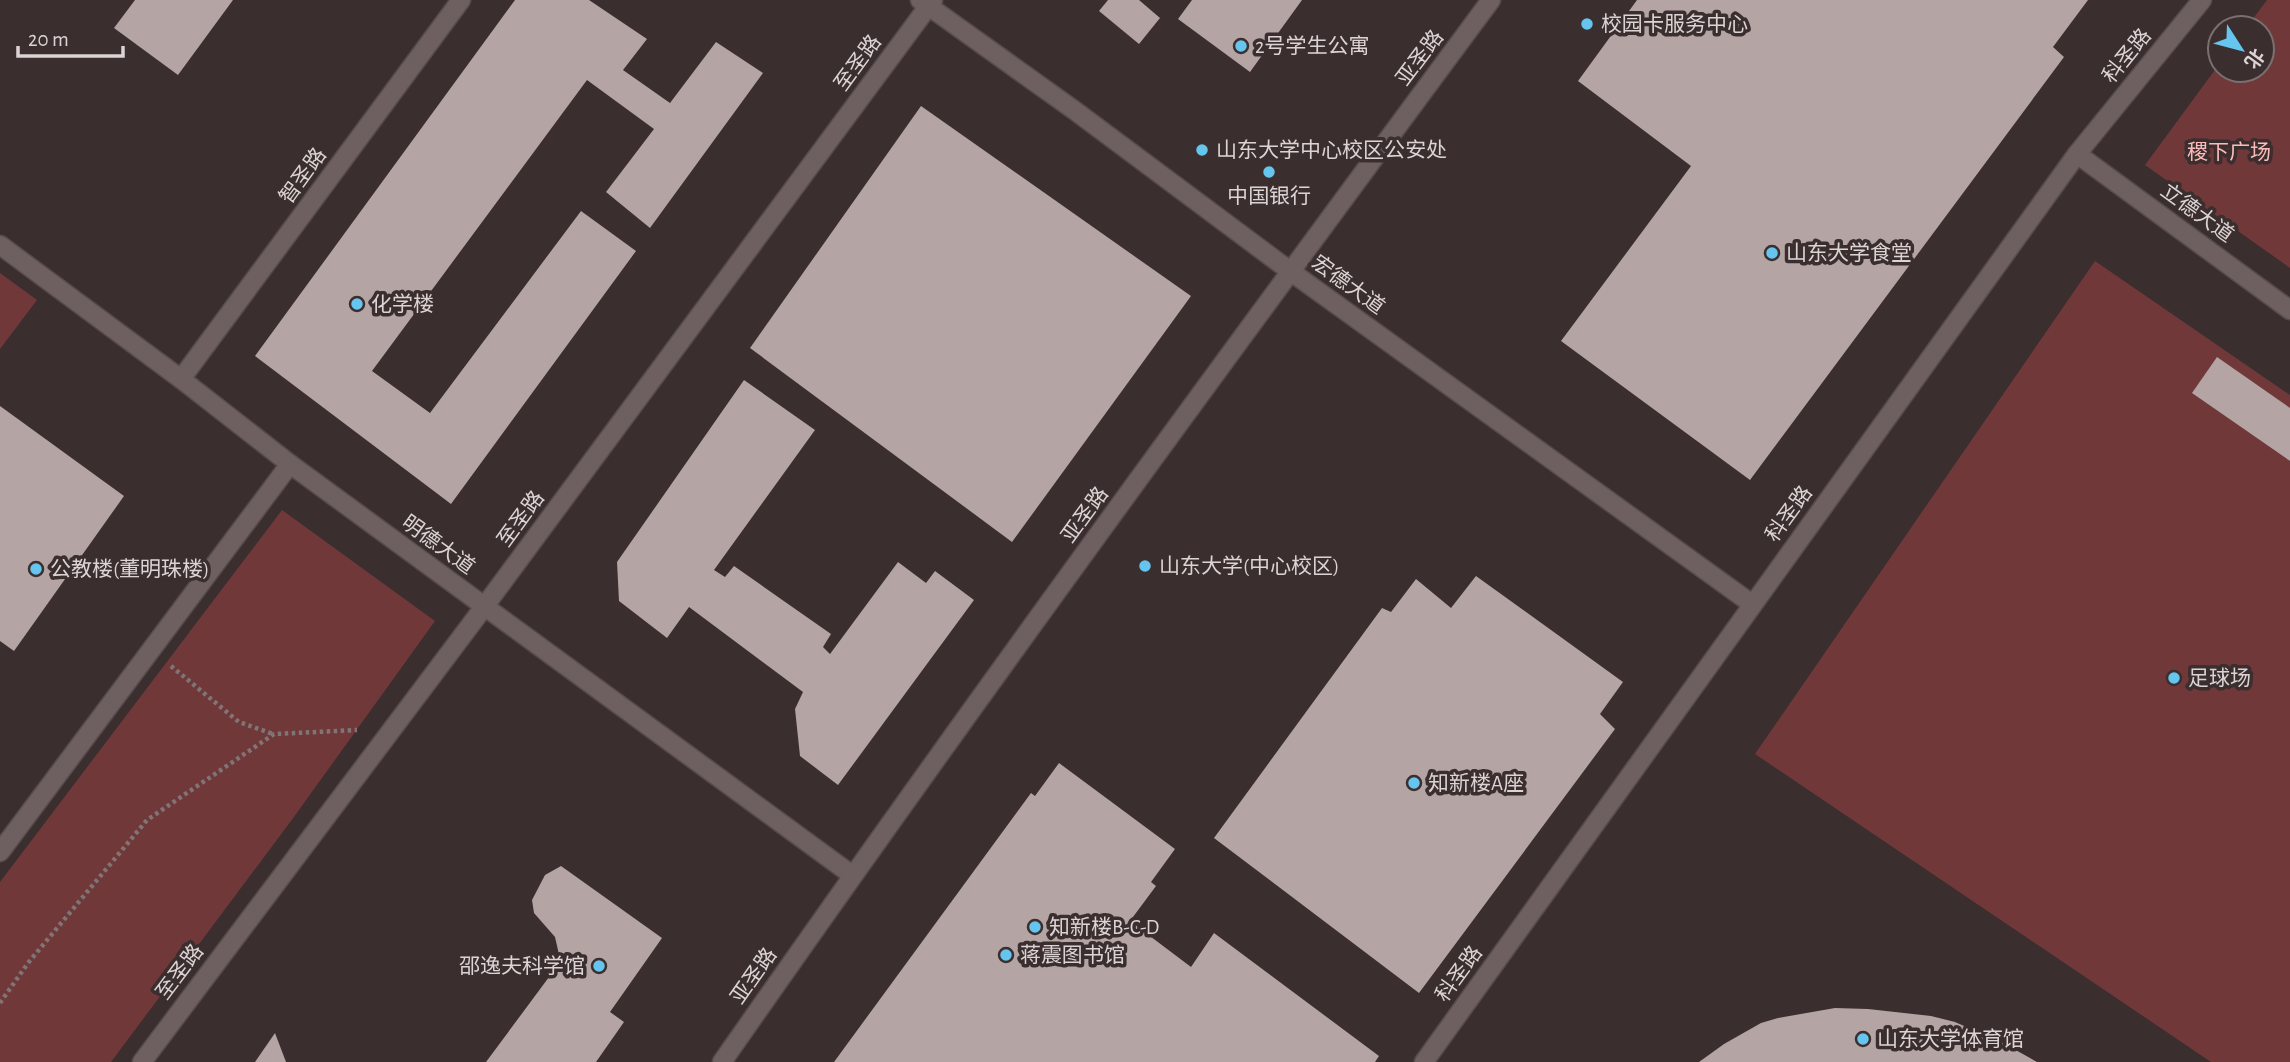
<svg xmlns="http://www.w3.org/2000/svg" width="2290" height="1062" font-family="'Alegreya Sans','Noto Sans SC',sans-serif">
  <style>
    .green { fill: #71383a }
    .building { fill: #b4a4a4 }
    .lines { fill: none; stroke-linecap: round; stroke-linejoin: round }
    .lane-casing { stroke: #554b4b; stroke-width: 21 }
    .path { stroke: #807575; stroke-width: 4.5; stroke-dasharray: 3.5 3.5; stroke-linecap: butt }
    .lane { stroke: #6e6060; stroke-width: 18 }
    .poi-dot { fill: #65c5ee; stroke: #3b2e2e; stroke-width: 2.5 }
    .labels { text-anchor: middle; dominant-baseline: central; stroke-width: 7; stroke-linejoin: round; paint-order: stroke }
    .poi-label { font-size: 21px; fill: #dcd4d4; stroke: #3b2e2e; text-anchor: start }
    .street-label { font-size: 21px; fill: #dcd4d4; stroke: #3b2e2e }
    .park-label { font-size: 21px; fill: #fdbaba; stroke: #3b2e2e }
  </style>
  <rect width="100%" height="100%" fill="#3b2e2e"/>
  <g class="green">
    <polygon points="2267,0 2290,0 2290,268 2145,165 2220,63 2220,70 2262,70 2262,28 2246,28"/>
    <polygon points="2095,261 2290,395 2290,1062 2211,1062 1755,754"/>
    <polygon points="0,273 37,300 0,349"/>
    <polygon points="282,510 435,621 291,821 111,1062 0,1062 0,882"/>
  </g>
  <g class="building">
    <polygon points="135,0 233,0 178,75 114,28"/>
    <polygon points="515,0 589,0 647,39 623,70 670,103 716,42 763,73 650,228 606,192 654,129 587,80 372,371 430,413 581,211 636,251 451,504 255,356"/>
    <polygon points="1108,0 1139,0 1160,18 1139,44 1099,11"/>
    <polygon points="1192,0 1302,0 1250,72 1178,19"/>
    <polygon points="1637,0 2088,0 2053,47 2064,57 1750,480 1561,341 1691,166 1578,81"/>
    <polygon points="921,106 1191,296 1012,542 750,348"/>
    <polygon points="2217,357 2290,408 2290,461 2192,393"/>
    <polygon points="744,380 815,430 714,570 725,577 734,566 831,634 823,647 830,654 898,562 926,583 935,571 974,600 838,785 800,756 795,709 803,692 689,607 667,638 619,601 617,562"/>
    <polygon points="0,406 124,496 14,651 0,641"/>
    <polygon points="1476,576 1623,682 1600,714 1615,729 1419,993 1214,838 1382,608 1391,612 1416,579 1451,608"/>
    <polygon points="1059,763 1175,849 1151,882 1156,886 1130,921 1191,967 1214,933 1379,1056 1375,1062 834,1062 1031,793 1035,796"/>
    <polygon points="561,866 662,938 610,1012 624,1022 596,1062 486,1062 552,973 560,959 555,937 534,913 532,900 545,875"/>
    <polygon points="1835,1008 1868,1009 1931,1016 1955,1022 2005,1044 2037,1062 1699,1062 1724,1044 1761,1023 1778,1018"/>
    <polygon points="275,1033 286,1062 255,1062"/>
  </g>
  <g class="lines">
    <defs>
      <g id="lane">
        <polyline points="920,0 1074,110 1290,271 1752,604"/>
        <polyline points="2077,154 2290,310"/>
        <polyline points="0,245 181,379 290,464 852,875"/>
        <polyline points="181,379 461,0"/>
        <polyline points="0,852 290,464"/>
        <polyline points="142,1062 484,607 933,0"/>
        <path d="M722,1062c250,-358 509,-711 769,-1062"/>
        <polyline points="1424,1062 2077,154 2202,0"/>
      </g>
    </defs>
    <use href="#lane" class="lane-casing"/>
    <g class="path">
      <polyline points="171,666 239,722 273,734"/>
      <polyline points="0,1003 28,963 147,820 274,734 357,730"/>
    </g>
    <use href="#lane" class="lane"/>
  </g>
  <g class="poi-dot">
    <circle cx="1587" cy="24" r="7"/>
    <circle cx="1241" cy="46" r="7"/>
    <circle cx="1202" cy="150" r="7"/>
    <circle cx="1269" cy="172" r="7"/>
    <circle cx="1772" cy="253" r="7"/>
    <circle cx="357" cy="304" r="7"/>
    <circle cx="1145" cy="566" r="7"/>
    <circle cx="36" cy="569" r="7"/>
    <circle cx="2174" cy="678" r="7"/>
    <circle cx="1414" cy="783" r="7"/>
    <circle cx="1035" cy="927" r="7"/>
    <circle cx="1006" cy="955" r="7"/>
    <circle cx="599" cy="966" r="7"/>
    <circle cx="1863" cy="1039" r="7"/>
  </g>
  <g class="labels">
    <g class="poi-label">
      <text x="1601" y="24">校园卡服务中心</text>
      <text x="1255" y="46">2号学生公寓</text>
      <text x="1216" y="150">山东大学中心校区公安处</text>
      <text x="1269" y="196" text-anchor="middle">中国银行</text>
      <text x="1786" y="253">山东大学食堂</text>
      <text x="371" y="304">化学楼</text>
      <text x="1159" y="566">山东大学(中心校区)</text>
      <text x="50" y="569">公教楼(董明珠楼)</text>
      <text x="2188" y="678">足球场</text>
      <text x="1428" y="783">知新楼A座</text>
      <text x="1049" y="927">知新楼B-C-D</text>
      <text x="1020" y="955">蒋震图书馆</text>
      <text x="585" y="966" text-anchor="end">邵逸夫科学馆</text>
      <text x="1877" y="1039">山东大学体育馆</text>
    </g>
    <g class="street-label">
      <text transform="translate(2127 56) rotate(-51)">科圣路</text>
      <text transform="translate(1420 58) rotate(-53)">亚圣路</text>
      <text transform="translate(858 63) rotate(-54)">至圣路</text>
      <text transform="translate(303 176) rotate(-54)">智圣路</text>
      <text transform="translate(2197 213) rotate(36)">立德大道</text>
      <text transform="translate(1348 285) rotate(36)">宏德大道</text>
      <text transform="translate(1789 514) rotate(-54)">科圣路</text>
      <text transform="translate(1085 515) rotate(-54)">亚圣路</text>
      <text transform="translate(521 519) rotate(-54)">至圣路</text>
      <text transform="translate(438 545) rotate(36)">明德大道</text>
      <text transform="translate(180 972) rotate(-53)">至圣路</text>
      <text transform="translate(1459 974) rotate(-54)">科圣路</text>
      <text transform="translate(754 976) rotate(-55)">亚圣路</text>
    </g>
    <g class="park-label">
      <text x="2229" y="152">稷下广场</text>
    </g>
  </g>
  <g transform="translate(2241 49) rotate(126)"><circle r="33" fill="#3b2e2e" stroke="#7b7070" stroke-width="2"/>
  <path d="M0-5L12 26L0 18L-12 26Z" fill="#65c5ee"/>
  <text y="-10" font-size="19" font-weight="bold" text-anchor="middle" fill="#dcd4d4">北</text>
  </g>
  <path d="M18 46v10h105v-10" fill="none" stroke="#dcd4d4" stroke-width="3.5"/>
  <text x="28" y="46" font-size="21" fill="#dcd4d4" stroke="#3b2e2e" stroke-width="5" paint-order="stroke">20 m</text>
</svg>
